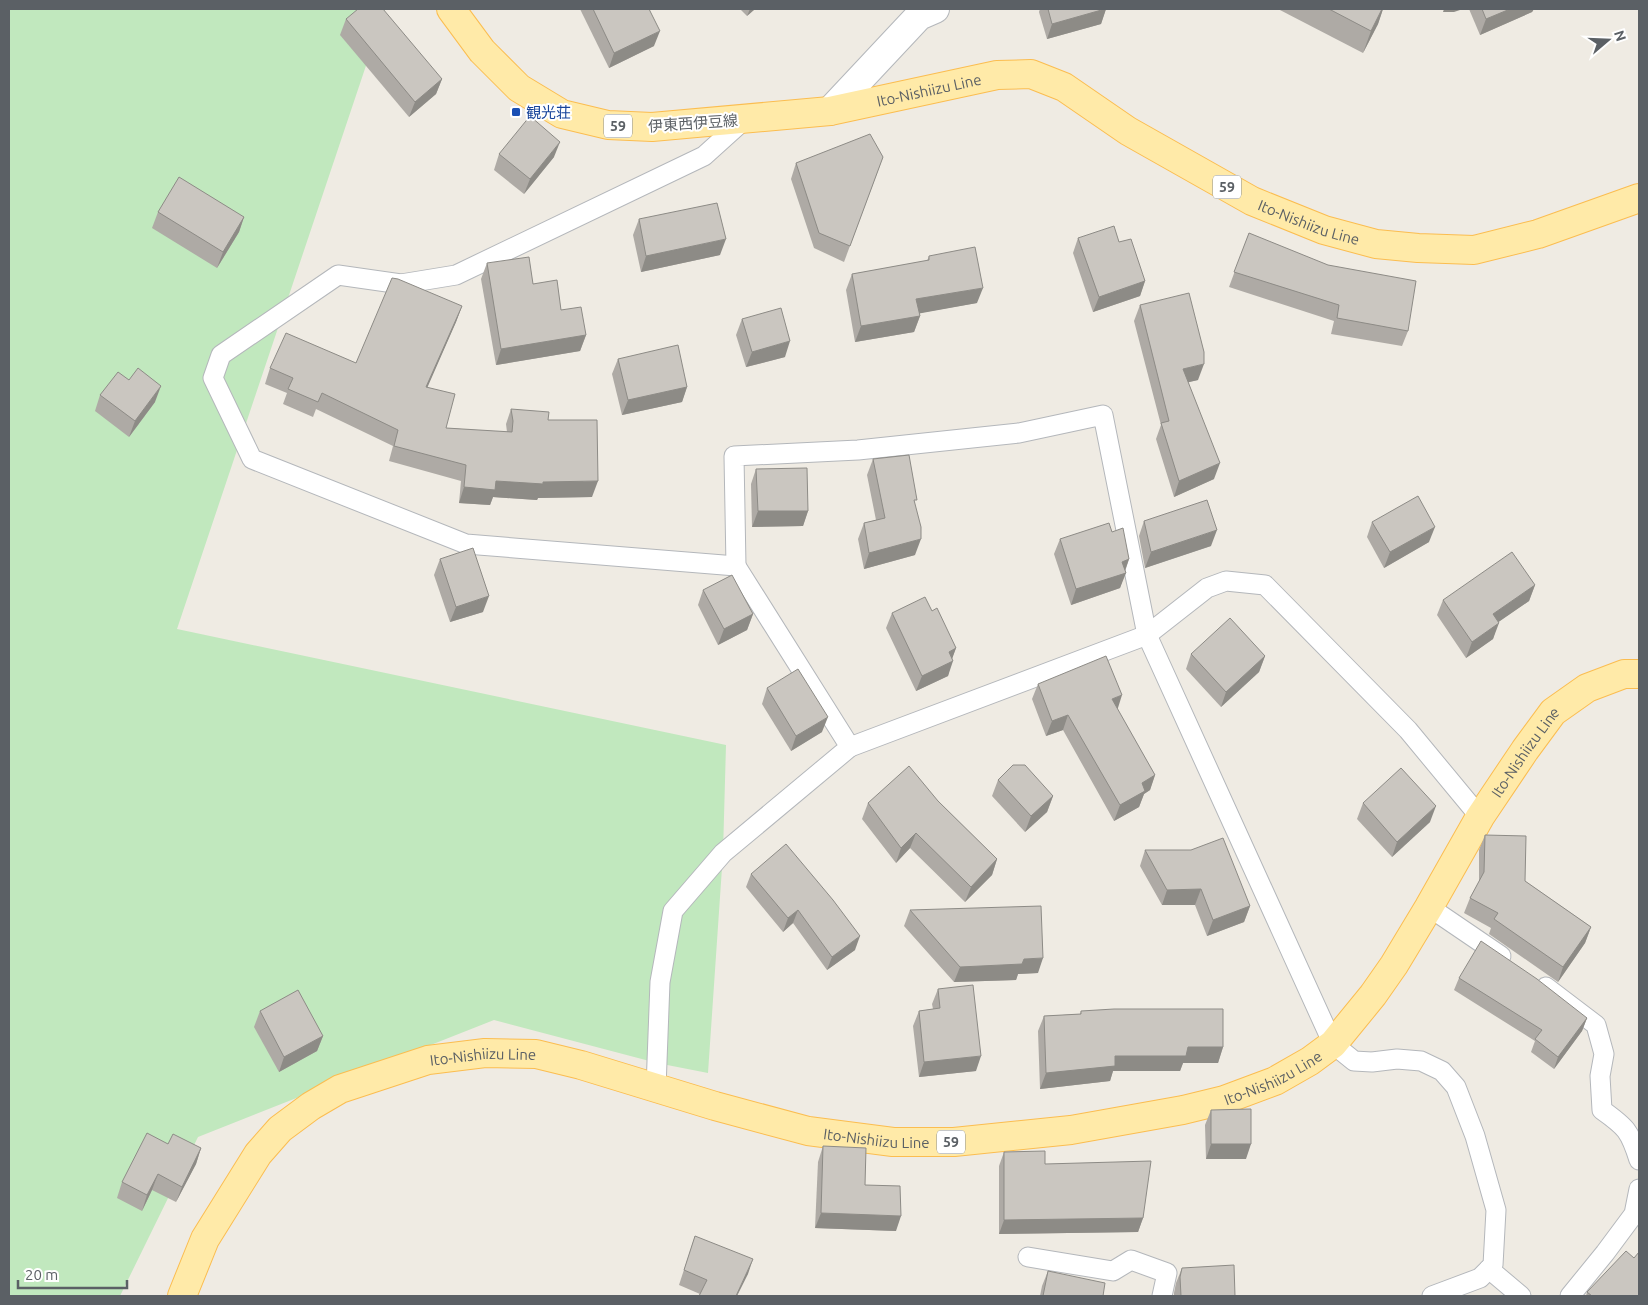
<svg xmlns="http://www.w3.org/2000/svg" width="1648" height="1305" font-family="Ubuntu,'Noto Sans JP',sans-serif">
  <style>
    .green { fill: #c1e8be }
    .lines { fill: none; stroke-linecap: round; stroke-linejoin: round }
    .lane-casing { stroke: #b4b7bb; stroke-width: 21 }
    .street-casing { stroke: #b4b7bb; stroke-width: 30 }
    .primary-casing { stroke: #fbbd50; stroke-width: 30 }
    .lane { stroke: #fff; stroke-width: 19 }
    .street { stroke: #fff; stroke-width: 28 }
    .primary { stroke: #ffeaa8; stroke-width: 28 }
    .wall { fill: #aeaaa5 }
    .shaded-wall { fill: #8d8b86 }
    .building { fill: #cac6c0; stroke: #8d8b86 }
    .transit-dot { fill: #1a4fb4; stroke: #fff; stroke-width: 2 }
    .labels { text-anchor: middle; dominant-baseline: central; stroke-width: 4; stroke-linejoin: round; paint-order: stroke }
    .shield { fill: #fff; stroke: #8c9093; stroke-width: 1 }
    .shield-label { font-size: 14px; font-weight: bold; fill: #5b6065 }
    .street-label { font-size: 15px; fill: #5b6065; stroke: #fff }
    .transit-label { font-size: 15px; fill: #164399; stroke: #fff; text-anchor: start }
  </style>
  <rect width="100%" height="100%" fill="#efebe3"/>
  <polygon class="green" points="9,9 385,9 177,629 726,745 723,853 708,1073 657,1063 494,1020 198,1137 120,1296 9,1296"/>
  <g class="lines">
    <defs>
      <g id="lane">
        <polyline points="736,566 734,456 858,450 1019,433 1103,415 1147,635 1333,1044 1354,1061 1372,1062 1397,1059 1421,1061 1442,1071 1456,1087 1475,1136 1496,1210 1493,1265 1480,1278 1432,1296"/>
        <polyline points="850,747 1147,635 1207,588 1226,581 1265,585 1408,730 1480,817"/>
        <polyline points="1429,907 1501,956"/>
        <path d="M1546,987l50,38 8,29 -4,22 2,34c24,17 28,21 37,50"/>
        <polyline points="656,1088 660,982 673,911 723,853 850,747 736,566 466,544 252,459 213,378 221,355 338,275 401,284 456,275 704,156 745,119"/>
        <polyline points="1028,1257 1113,1271 1131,1260 1167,1273 1162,1296"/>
        <polyline points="1489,1269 1521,1296"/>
        <polyline points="1570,1296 1605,1253 1634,1214 1639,1189"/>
      </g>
      <polyline id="street" points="830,111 919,16 935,9"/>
      <g id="primary">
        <path id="s1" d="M451,9l31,42 37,37 43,26 46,11 44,2 178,-16 167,-36 34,-1 33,13 64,44 124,70 72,29 52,14 42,4 56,2 64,-16 101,-36"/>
        <path id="s2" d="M182,1296l23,-57 53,-85 22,-25 31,-23 29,-17 88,-29 57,-7 51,1 45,11 134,41 93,25 85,11h61l117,-12 112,-20 41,-10 51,-19 35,-20 23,-17 40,-49 21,-30 35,-58 51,-90 45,-67 28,-38 34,-24 37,-14h15"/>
      </g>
    </defs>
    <use href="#lane" class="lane-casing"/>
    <use href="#street" class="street-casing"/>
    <use href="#primary" class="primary-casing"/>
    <use href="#lane" class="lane"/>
    <use href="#street" class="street"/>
    <use href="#primary" class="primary"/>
  </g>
  <g class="wall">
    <polygon points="580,9 649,9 654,46 609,68"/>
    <polygon points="740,9 755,9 747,16"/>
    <polygon points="1040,9 1106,9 1101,24 1047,39 1039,12"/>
    <polygon points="1278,9 1383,9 1378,24 1363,53"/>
    <polygon points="1469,9 1534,9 1532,12 1480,35"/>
    <polygon points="346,19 442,79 436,94 409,117 340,35"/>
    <polygon points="499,154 554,157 524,194 494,170"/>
    <polygon points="883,157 844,262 814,248 791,179 796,163"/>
    <polygon points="158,212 244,217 239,232 217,268 152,228"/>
    <polygon points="639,219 720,255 641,272 633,235"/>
    <polygon points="1249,233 1408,331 1402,346 1331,334 1334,321 1229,287"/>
    <polygon points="1078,238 1119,242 1145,281 1140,296 1093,312 1073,253"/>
    <polygon points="929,256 977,303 919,313 920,316 914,332 855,342 846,290 852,274 927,261"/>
    <polygon points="487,263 533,284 561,310 586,335 580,351 496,365 481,279"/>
    <polygon points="1140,305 1198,380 1188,382 1214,479 1174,497 1156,439 1161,425 1134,321"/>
    <polygon points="462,306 456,322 427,387 446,428 507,432 506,424 511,409 548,420 592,497 538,498 537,500 493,497 490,505 459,503 461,481 389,461 393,446 316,409 313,417 283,404 287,393 265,384 270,368 356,363"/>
    <polygon points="742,319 785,357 746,367 736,335"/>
    <polygon points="618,359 687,387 682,402 622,415 612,374"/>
    <polygon points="100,395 155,402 129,437 95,411"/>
    <polygon points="873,459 915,505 915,555 864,569 858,539 864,523 876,520 867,475"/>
    <polygon points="756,469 808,511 803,526 752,527 751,484"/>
    <polygon points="1144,521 1211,546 1145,568 1139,536"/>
    <polygon points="1372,522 1429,542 1384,568 1367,537"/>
    <polygon points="1112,532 1129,559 1120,588 1071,605 1054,554 1060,539"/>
    <polygon points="440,559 483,612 450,622 434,575"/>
    <polygon points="1535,585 1529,601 1498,622 1493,639 1466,658 1437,615 1443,600"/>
    <polygon points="703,590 753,614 747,630 718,645 698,605"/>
    <polygon points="932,611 956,648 952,658 948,676 916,691 886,628 892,613"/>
    <polygon points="1191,654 1265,656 1259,672 1221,707 1186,669"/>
    <polygon points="1038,684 1117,709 1155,775 1150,790 1144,794 1139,807 1114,821 1063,730 1046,736 1032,699"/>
    <polygon points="767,688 822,732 791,751 762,704"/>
    <polygon points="998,780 1053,796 1047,812 1025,832 992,796"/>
    <polygon points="938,801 997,859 992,875 965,902 910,848 896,863 862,819 868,803"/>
    <polygon points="1363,803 1430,822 1392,857 1357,819"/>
    <polygon points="1485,835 1525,881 1591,927 1585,943 1558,982 1489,934 1491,928 1464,913 1470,898 1479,882 1479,850"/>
    <polygon points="1145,850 1250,906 1244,922 1207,936 1195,905 1162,905 1140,866"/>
    <polygon points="751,874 855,950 827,970 793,923 783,932 746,887"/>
    <polygon points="910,910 1038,973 1018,974 1016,980 954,982 904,926"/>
    <polygon points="1459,978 1587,1018 1582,1031 1554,1069 1531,1052 1535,1041 1454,990"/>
    <polygon points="938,989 976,1071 919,1077 913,1026 919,1011 933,1009 932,1004"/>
    <polygon points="260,1011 323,1036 317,1051 279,1072 254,1027"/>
    <polygon points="1081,1011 1223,1047 1218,1063 1183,1063 1180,1071 1113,1071 1110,1081 1040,1089 1038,1031 1044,1016 1080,1014"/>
    <polygon points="1211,1110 1246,1159 1206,1159 1205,1125"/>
    <polygon points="168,1144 201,1148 196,1164 176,1202 152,1190 142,1211 117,1198 122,1182"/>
    <polygon points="823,1146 865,1185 896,1231 815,1228 818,1162"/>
    <polygon points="1004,1152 1045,1164 1143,1218 1138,1232 999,1234 999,1166"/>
    <polygon points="695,1236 748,1274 700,1294 679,1285"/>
    <polygon points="1634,1258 1639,1296 1586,1296 1587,1292"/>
    <polygon points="1182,1268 1235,1296 1174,1296 1174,1293 1176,1283"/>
    <polygon points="1048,1271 1103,1296 1040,1296 1042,1286"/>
  </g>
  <g class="shaded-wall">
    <polygon points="750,9 755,9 747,16"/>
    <polygon points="1105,9 1106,9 1101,24 1047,39 1052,24"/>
    <polygon points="1382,9 1383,9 1378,24 1363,53 1371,31"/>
    <polygon points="1444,9 1463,9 1454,12 1443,12"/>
    <polygon points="1510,9 1534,9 1532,12 1480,35 1486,19"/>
    <polygon points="660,31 654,46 609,68 614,53"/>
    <polygon points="442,79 436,94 409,117 415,102"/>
    <polygon points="560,142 554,157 524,194 530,179"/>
    <polygon points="244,217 239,232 217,268 223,252"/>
    <polygon points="726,239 720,255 641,272 646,256"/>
    <polygon points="1145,281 1140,296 1093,312 1099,297"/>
    <polygon points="983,288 977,303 911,315 916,299"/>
    <polygon points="462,306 456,322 421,402 426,387"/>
    <polygon points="920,316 914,332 855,342 861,326"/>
    <polygon points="586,335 580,351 496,365 501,349"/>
    <polygon points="790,341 785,357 746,367 752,352"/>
    <polygon points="1204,364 1198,380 1177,385 1183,369"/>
    <polygon points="161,386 155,402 129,437 135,421"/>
    <polygon points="687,387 682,402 622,415 628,400"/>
    <polygon points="1220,463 1214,479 1174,497 1179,481"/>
    <polygon points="496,481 543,482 598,481 592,497 538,498 537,500 493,497 490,505 459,503 464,487"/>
    <polygon points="758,511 808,511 803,526 752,527"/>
    <polygon points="1435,527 1429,542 1384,568 1390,552"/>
    <polygon points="1217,530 1211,546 1145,568 1151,552"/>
    <polygon points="921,539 915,555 864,569 869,553"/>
    <polygon points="1129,559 1124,573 1126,573 1120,588 1071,605 1076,589 1122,562"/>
    <polygon points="1535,585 1529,601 1487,630 1493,614"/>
    <polygon points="489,596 483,612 450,622 456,607"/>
    <polygon points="753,614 747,630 718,645 724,629"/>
    <polygon points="1499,623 1493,639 1466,658 1472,642"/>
    <polygon points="956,648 951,662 953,661 948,676 916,691 922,676 949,652"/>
    <polygon points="1265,656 1259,672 1221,707 1226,692"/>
    <polygon points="1122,695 1117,711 1112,699"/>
    <polygon points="1068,715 1063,730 1046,736 1052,721"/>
    <polygon points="828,717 822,732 791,751 796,736"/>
    <polygon points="1155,775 1150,790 1144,794 1139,807 1114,821 1120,805 1142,783"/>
    <polygon points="1053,796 1047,812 1025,832 1031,816"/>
    <polygon points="1436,806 1430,822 1392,857 1397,842"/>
    <polygon points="916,833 910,848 896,863 901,848"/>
    <polygon points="997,859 992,875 965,902 971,887"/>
    <polygon points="1201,889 1195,905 1162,905 1167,890"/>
    <polygon points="1250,906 1244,922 1207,936 1213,920"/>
    <polygon points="798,910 793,923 783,932 788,918"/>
    <polygon points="1591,927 1585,943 1558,982 1563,967"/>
    <polygon points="860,936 855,950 827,970 832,957"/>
    <polygon points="1043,958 1038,973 1018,974 1016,980 954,982 960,967 1024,959"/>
    <polygon points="1587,1018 1582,1031 1554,1069 1558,1057"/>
    <polygon points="323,1036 317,1051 279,1072 284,1057"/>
    <polygon points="1188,1047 1223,1047 1218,1063 1183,1063 1180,1071 1113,1071 1110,1081 1040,1089 1046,1073 1115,1056"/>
    <polygon points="981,1056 976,1071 919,1077 924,1062"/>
    <polygon points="1211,1144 1251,1144 1246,1159 1206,1159"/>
    <polygon points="201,1148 196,1164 176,1202 182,1187"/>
    <polygon points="158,1174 152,1190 142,1211 147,1195"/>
    <polygon points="821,1213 901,1216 896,1231 815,1228"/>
    <polygon points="1143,1218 1138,1232 999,1234 1004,1220"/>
    <polygon points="753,1259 748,1274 737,1296 736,1296"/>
  </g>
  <g class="building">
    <polygon points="358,9 383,9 442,79 415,102 346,19"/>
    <polygon points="593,9 649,9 660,31 614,53"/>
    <polygon points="1048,9 1105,9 1052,24"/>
    <polygon points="1329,9 1382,9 1371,31"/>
    <polygon points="1482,9 1510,9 1486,19"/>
    <polygon points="530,116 560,142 530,179 499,154"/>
    <polygon points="870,134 883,157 850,246 819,233 796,163"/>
    <polygon points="179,177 244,217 223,252 158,212"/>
    <polygon points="717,203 726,239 646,256 639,219"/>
    <polygon points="1114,226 1119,242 1131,239 1145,281 1099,297 1078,238"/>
    <polygon points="1249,233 1328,265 1416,281 1408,331 1337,318 1339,305 1234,272"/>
    <polygon points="975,247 983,288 916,299 920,316 861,326 852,274 929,260 929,256"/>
    <polygon points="529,257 533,284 557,280 561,310 581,307 586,335 501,349 487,263"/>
    <polygon points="392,278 398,279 462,306 426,387 455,394 446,428 512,432 513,421 511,409 549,412 548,420 597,420 598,481 543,482 543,484 496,481 495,490 464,487 466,465 394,446 398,430 322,393 318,402 288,389 293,378 270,368 286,333 356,363"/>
    <polygon points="1189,293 1204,352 1204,364 1183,369 1220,463 1179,481 1161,423 1169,421 1140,305"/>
    <polygon points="781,308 790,341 752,352 742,319"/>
    <polygon points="678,345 687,387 628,400 618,359"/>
    <polygon points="138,368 161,386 135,421 100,395 118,372 129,380"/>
    <polygon points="909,455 917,500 914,500 921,527 921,539 869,553 864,523 885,518 873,459"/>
    <polygon points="807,468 808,511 758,511 756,469"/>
    <polygon points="1418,496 1435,527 1390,552 1372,522"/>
    <polygon points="1207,500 1217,530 1151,552 1144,521"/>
    <polygon points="1109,523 1112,532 1123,528 1129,559 1122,562 1126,573 1076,589 1060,539"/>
    <polygon points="473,548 489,596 456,607 440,559"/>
    <polygon points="1512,552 1535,585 1493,614 1499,623 1472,642 1443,600"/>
    <polygon points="732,575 753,614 724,629 703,590"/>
    <polygon points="925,597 932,611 937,608 956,648 949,652 953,661 922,676 892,613"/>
    <polygon points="1230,618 1265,656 1226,692 1191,654"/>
    <polygon points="1106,656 1122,695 1112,699 1155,775 1142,783 1145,791 1120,805 1068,715 1052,721 1038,684"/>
    <polygon points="798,669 828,717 796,736 767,688"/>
    <polygon points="1013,765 1025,765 1053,796 1031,816 998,780"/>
    <polygon points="909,766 938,801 997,859 971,887 916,833 901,848 868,803"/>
    <polygon points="1401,768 1436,806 1397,842 1363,803"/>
    <polygon points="1485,835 1526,836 1525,881 1591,927 1563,967 1494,919 1498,913 1470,898 1484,872"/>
    <polygon points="1223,838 1250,906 1213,920 1201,889 1167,890 1145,850 1191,850"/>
    <polygon points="786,844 833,900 860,936 832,957 798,910 788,918 751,874"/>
    <polygon points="1041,906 1043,958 1024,959 1022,964 960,967 910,910"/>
    <polygon points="1481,941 1537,979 1587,1018 1558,1057 1535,1039 1542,1030 1459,978"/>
    <polygon points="973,985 981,1056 924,1062 919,1011 940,1008 938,989"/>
    <polygon points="298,990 323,1036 284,1057 260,1011"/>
    <polygon points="1114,1009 1223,1009 1223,1047 1188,1047 1186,1056 1115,1056 1115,1066 1046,1073 1044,1016 1081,1014 1081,1011"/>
    <polygon points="1251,1109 1251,1144 1211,1144 1211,1110"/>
    <polygon points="147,1133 168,1144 173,1134 201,1148 182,1187 158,1174 147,1195 122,1182"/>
    <polygon points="823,1146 866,1148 865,1185 900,1186 901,1216 821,1213"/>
    <polygon points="1045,1151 1045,1164 1151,1161 1143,1218 1004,1220 1004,1152"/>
    <polygon points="695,1236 753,1259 736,1296 699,1296 707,1280 684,1270"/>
    <polygon points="1626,1251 1634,1258 1639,1252 1639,1296 1592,1296 1587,1292"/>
    <polygon points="1234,1265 1235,1296 1181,1296 1180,1277 1182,1268"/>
    <polygon points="1048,1271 1105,1283 1103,1296 1043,1296"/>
  </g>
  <rect class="transit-dot" x="511" y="107" width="10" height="10" rx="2.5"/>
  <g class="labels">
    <g class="shield">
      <rect x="604" y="114.5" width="28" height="23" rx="4"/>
      <rect x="1213" y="175.5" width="28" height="23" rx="4"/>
      <rect x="937" y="1130.5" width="28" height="23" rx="4"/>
    </g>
    <g class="shield-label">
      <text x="618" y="126">59</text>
      <text x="1227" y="187">59</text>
      <text x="951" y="1142">59</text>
    </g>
    <g class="street-label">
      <text stroke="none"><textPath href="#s1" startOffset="526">Ito-Nishiizu Line</textPath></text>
      <text transform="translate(693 123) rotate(-4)">伊東西伊豆線</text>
      <text stroke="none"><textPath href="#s1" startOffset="946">Ito-Nishiizu Line</textPath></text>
      <text stroke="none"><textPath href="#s2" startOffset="1645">Ito-Nishiizu Line</textPath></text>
      <text stroke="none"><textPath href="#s2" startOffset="415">Ito-Nishiizu Line</textPath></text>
      <text stroke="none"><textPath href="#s2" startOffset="1225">Ito-Nishiizu Line</textPath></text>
      <text stroke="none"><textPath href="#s2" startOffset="820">Ito-Nishiizu Line</textPath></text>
    </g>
    <g class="transit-label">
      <text x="526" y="112">観光荘</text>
    </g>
  </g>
  <rect width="1648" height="1305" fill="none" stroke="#5b6065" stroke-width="20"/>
  <g transform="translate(1608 40) rotate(71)" stroke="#ffffff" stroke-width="4" paint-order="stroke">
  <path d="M0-4L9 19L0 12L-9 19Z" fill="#5b6065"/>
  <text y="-8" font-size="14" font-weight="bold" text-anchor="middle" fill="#5b6065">N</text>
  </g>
  <path d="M18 1280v8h109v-8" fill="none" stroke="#5b6065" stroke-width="2.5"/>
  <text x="25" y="1280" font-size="15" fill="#5b6065" stroke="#ffffff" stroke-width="4" paint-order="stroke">20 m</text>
</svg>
